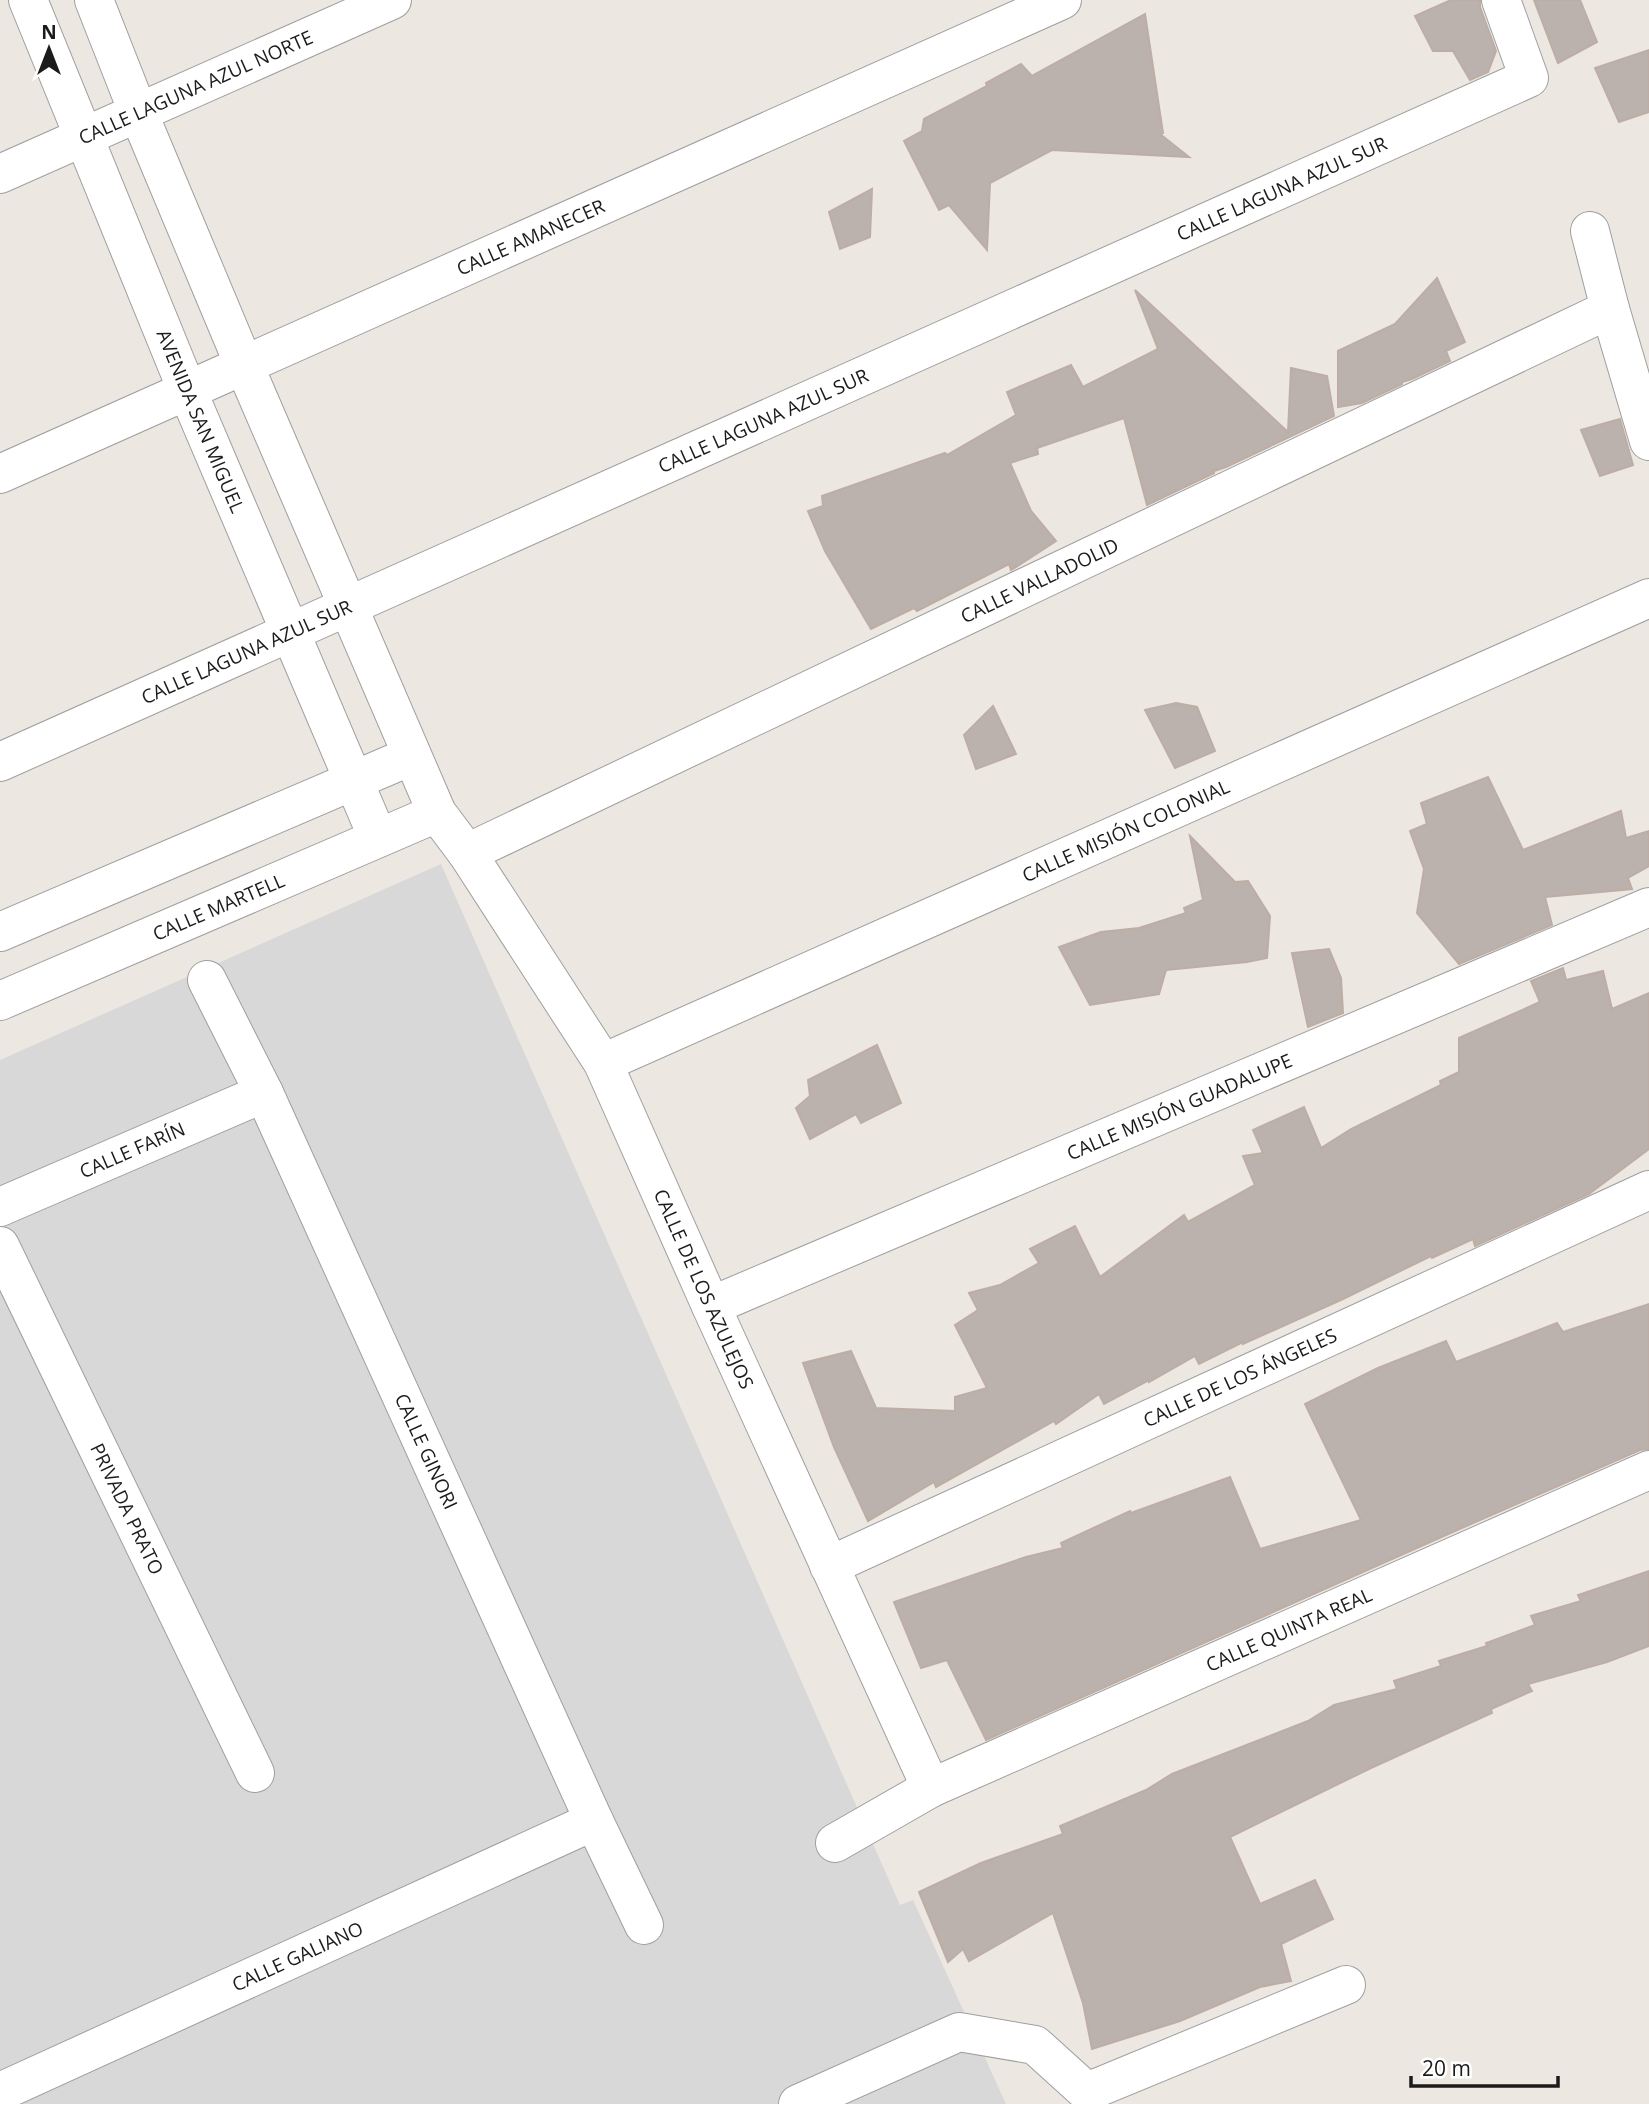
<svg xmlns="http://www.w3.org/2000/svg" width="1649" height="2104" font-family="'Open Sans',sans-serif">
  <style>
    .residential { fill: #d9d8d8 }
    .building { fill: #bcb2ad; stroke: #bdada4; stroke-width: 2 }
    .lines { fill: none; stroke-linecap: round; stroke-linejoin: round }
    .minor-casing { stroke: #9f9f9f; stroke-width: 40 }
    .minor { stroke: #fff; stroke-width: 38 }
    .labels { text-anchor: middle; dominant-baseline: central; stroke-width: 5; stroke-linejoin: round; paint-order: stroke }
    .street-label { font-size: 19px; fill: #1b1b1b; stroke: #fff }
  </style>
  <rect width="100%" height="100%" fill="#ece7e1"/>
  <polygon class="residential" points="441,864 900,1905 913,1900 1006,2104 0,2104 0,1060"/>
  <g class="building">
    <polygon points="1451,0 1480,0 1480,7 1496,51 1488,72 1470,80 1453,51 1433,51 1415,16"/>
    <polygon points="1534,0 1580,0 1597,42 1558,63"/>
    <polygon points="1145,14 1163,133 1160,134 1189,157 1052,150 990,183 987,250 949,205 939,210 904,141 922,131 924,119 987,86 986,83 1021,64 1032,76"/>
    <polygon points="1649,50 1649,112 1619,122 1595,68"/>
    <polygon points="872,189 870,237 840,249 829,212"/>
    <polygon points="1437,278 1465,342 1446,351 1450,361 1412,379 1402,382 1402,384 1362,403 1338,407 1338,351 1395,324"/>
    <polygon points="1135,290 1288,432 1291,368 1327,376 1334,416 1226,467 1214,471 1214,473 1147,505 1124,418 1037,448 1038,454 1010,463 1031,511 1056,541 1013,569 1011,570 1009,564 917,611 914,608 871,629 825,551 808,511 823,506 822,496 945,453 947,455 1016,415 1007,392 1071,365 1083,387 1158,349"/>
    <polygon points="1620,419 1633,465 1600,476 1581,430"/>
    <polygon points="1176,703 1197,707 1215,751 1175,768 1145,710"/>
    <polygon points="993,706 1016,754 976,769 964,735"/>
    <polygon points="1488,777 1523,850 1621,811 1626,838 1649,831 1649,866 1628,878 1632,889 1545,897 1552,925 1459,964 1417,913 1424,869 1410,831 1427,824 1421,803"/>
    <polygon points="1190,836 1235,882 1248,881 1270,916 1267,958 1247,962 1166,970 1159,994 1090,1005 1059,947 1101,932 1139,928 1186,913 1184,908 1203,900"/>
    <polygon points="1329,949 1341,978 1343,1013 1308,1027 1292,953"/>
    <polygon points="1563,968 1566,980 1603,971 1612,1009 1649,993 1649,1149 1589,1194 1475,1246 1473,1239 1432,1258 1431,1256 1343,1299 1243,1344 1243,1342 1199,1364 1195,1356 1149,1382 1149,1380 1104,1404 1099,1394 1056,1424 1054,1421 936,1487 934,1482 868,1521 834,1447 803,1363 851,1351 876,1408 955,1411 955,1397 987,1388 955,1325 978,1310 969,1293 1000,1285 1039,1263 1030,1249 1075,1226 1100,1277 1184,1215 1188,1222 1255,1185 1243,1156 1263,1153 1253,1130 1304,1107 1321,1148 1351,1129 1441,1085 1440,1081 1459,1072 1459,1038 1540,1002 1531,981"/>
    <polygon points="877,1045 901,1103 861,1123 856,1114 810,1139 796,1108 810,1096 808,1080"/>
    <polygon points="1649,1304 1649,1449 1640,1450 1455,1531 986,1740 947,1660 921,1668 894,1602 1026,1557 1063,1548 1061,1543 1130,1511 1131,1513 1230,1477 1260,1549 1361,1520 1305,1404 1378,1368 1446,1341 1456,1362 1557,1323 1563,1332"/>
    <polygon points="1649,1571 1649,1646 1607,1662 1528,1684 1532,1691 1491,1709 1492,1713 1371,1768 1230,1837 1260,1904 1315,1880 1333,1919 1281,1944 1291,1981 1260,1987 1180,2021 1092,2049 1083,2003 1053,1913 969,1961 963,1949 948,1962 919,1892 981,1863 1063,1834 1060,1826 1146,1790 1172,1774 1308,1721 1334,1705 1397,1689 1394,1681 1441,1666 1439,1661 1487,1646 1486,1643 1535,1625 1531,1616 1581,1601 1578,1595"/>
  </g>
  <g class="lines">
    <defs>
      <g id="minor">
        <path id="s1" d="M28,0l159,390 191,448"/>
        <path id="s2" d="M94,0l44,112 106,253 193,448 30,40 136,210 108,243 220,482"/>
        <path id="s3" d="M0,174l392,-174"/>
        <polyline points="1590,231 1610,309 1649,441"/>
        <path id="s4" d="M0,474l1062,-474"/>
        <path id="s5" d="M0,762l1529,-684 -28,-78"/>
        <path id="s6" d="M467,853l1143,-544"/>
        <polyline points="0,932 411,756"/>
        <path id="s7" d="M207,980l57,113 330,728 50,104"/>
        <path id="s8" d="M0,1001l437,-188"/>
        <path id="s9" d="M603,1063l1046,-465"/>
        <path id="s10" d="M0,1207l264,-114"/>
        <path id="s11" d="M0,1246l255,527"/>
        <path id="s12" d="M711,1306l938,-399"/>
        <path id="s13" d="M829,1566l820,-376"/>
        <path id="s14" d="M835,1843l96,-55 718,-318"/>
        <path id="s15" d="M0,2092l594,-271"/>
        <polyline points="798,2104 959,2032 1035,2045 1087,2092 1346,1985"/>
      </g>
    </defs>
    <use href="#minor" class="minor-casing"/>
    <use href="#minor" class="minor"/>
  </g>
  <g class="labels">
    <g class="street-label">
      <text stroke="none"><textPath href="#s3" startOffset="214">CALLE LAGUNA AZUL NORTE</textPath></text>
      <text stroke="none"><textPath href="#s5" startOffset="1404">CALLE LAGUNA AZUL SUR</textPath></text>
      <text stroke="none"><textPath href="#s4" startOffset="581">CALLE AMANECER</textPath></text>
      <text stroke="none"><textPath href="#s5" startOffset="836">CALLE LAGUNA AZUL SUR</textPath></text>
      <text stroke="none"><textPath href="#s1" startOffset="455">AVENIDA SAN MIGUEL</textPath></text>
      <text stroke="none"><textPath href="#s6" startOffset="634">CALLE VALLADOLID</textPath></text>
      <text stroke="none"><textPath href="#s5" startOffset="270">CALLE LAGUNA AZUL SUR</textPath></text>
      <text stroke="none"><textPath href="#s9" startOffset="572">CALLE MISIÓN COLONIAL</textPath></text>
      <text stroke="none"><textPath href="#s8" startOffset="238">CALLE MARTELL</textPath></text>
      <text stroke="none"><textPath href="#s12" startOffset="509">CALLE MISIÓN GUADALUPE</textPath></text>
      <text stroke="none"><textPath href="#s10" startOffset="144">CALLE FARÍN</textPath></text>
      <text stroke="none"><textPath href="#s2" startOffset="1430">CALLE DE LOS AZULEJOS</textPath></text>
      <text stroke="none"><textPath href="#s13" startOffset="452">CALLE DE LOS ÁNGELES</textPath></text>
      <text stroke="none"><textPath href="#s7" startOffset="520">CALLE GINORI</textPath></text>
      <text stroke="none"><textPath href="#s11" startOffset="292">PRIVADA PRATO</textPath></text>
      <text stroke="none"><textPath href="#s14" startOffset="502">CALLE QUINTA REAL</textPath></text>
      <text stroke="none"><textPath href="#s15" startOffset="327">CALLE GALIANO</textPath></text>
    </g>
  </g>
  <g transform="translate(49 49)" stroke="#ffffff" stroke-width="5" paint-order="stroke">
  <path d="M0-5L12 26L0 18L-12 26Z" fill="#1b1b1b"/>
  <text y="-10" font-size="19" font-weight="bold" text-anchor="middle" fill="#1b1b1b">N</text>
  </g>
  <path d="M1411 2076v10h147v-10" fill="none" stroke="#1b1b1b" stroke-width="3.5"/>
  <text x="1422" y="2076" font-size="21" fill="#1b1b1b" stroke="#ffffff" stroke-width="5" paint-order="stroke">20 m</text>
</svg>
